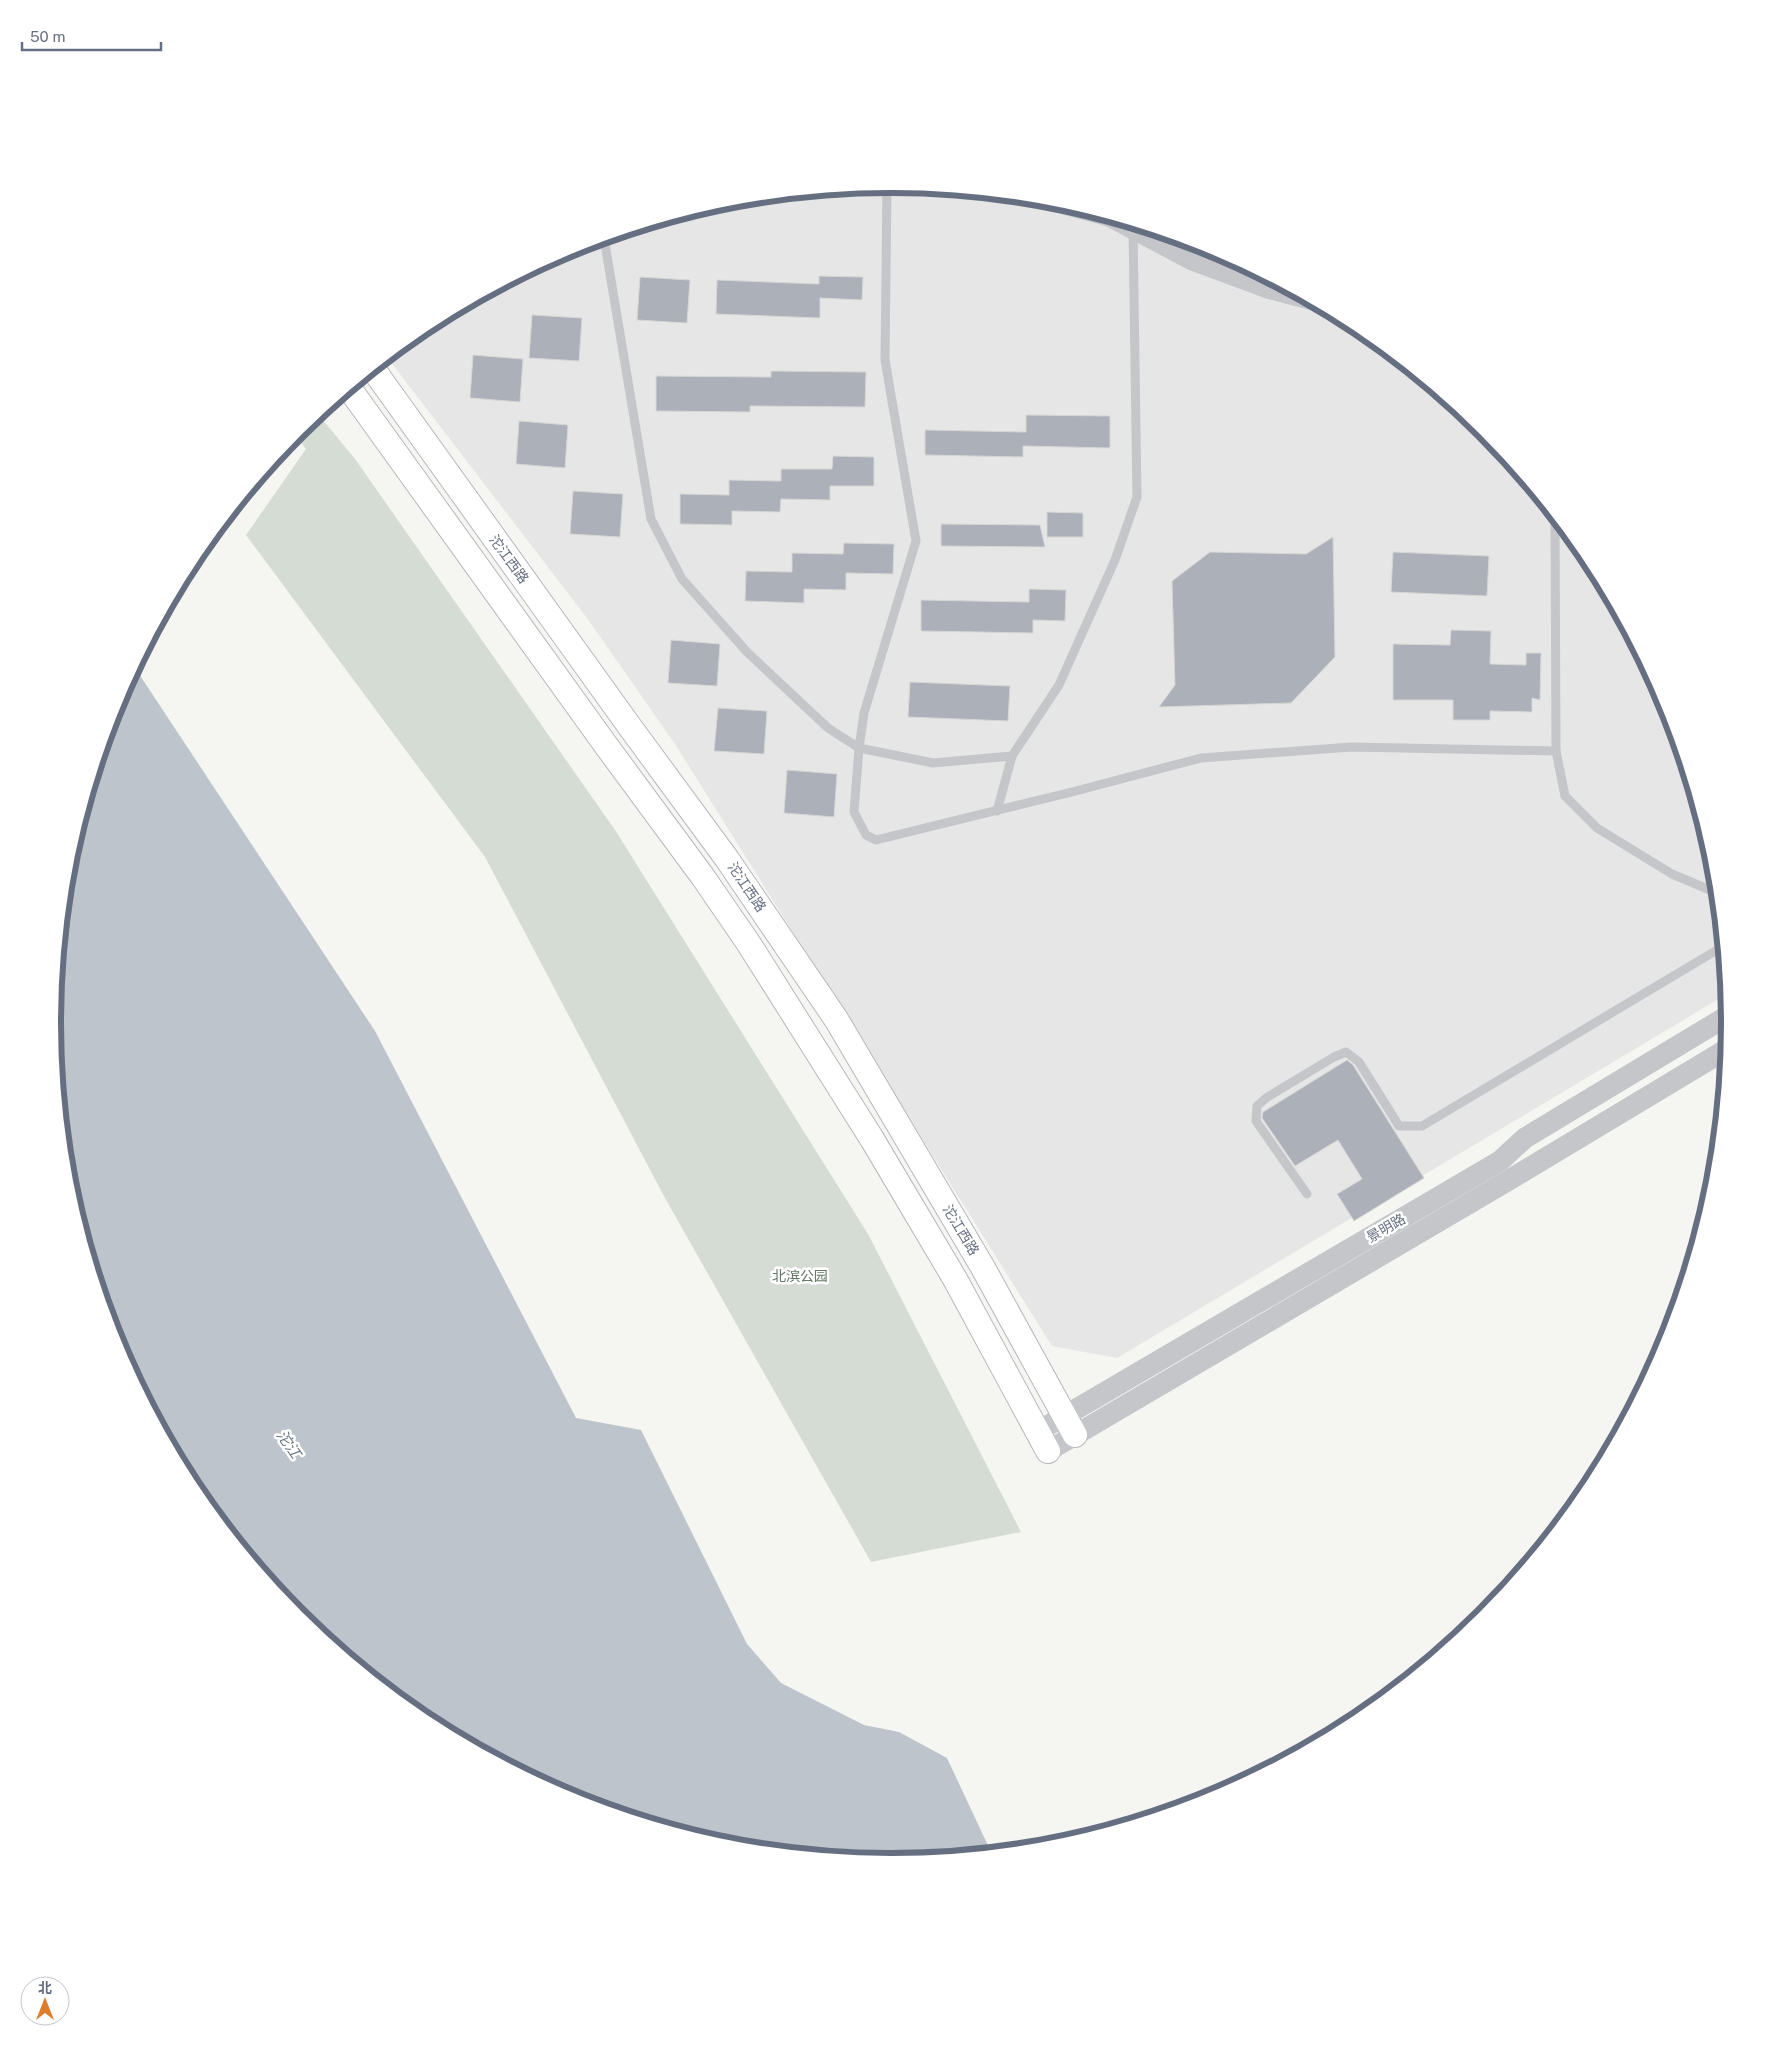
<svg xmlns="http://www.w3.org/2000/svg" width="1782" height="2046" font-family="'Public Sans','Noto Sans SC',sans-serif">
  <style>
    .built { fill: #e5e6e5 }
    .green { fill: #d5dcd3 }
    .water { fill: #bec4cb }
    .building { fill: #acb0b8; stroke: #d6d7d5 }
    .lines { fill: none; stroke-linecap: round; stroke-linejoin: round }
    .secondary-casing { stroke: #b6b8be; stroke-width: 26 }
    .service { stroke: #c4c6ca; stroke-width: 9 }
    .minor { stroke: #c4c6ca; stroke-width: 18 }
    .tertiary { stroke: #c4c6ca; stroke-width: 21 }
    .secondary { stroke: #fff; stroke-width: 24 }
    .labels { text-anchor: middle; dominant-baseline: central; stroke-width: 5; stroke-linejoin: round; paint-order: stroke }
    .street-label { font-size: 14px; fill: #666f82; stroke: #fff }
    .park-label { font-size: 14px; fill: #647965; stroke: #fff }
    .water-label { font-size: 15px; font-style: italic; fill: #677685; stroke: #fff }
    .rim { fill: none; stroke: #666f82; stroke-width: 6 }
  </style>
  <rect width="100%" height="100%" fill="#f5f5f2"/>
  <polygon class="built" points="891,185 1055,201 1212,248 1357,326 1484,430 1588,557 1666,702 1713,860 1727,994 1117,1358 1052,1346 675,744 587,618 387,357 425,326 570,248 728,201"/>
  <polygon class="green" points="318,414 355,459 615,830 868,1234 1021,1532 871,1562 665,1198 485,857 246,535 306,449 295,434"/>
  <polygon class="water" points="135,668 375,1031 576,1418 641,1430 747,1644 781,1683 864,1725 899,1732 947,1758 991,1852 891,1861 727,1845 570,1798 425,1720 298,1616 194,1489 116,1344 69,1186 53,1023 69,859 116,702"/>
  <g class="building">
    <polygon points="819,276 863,277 862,300 820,298 820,318 716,314 717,280 819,284"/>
    <polygon points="640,277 690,280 687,323 637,320"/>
    <polygon points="532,315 582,318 579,361 529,358"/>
    <polygon points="473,355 523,359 520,402 470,398"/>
    <polygon points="771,371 866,372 865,407 750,406 750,412 656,411 656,376 771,377"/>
    <polygon points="1026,415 1110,416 1110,448 1023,446 1023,457 925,455 925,430 1026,432"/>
    <polygon points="519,421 568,425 565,468 516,464"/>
    <polygon points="833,456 874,457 874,486 830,486 830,500 781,499 780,512 732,511 732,525 680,524 680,494 729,495 729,480 781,481 781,469 832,469"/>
    <polygon points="573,491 623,494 620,537 570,534"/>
    <polygon points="1047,512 1083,513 1083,537 1047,537"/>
    <polygon points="941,524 1040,525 1045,547 941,546"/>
    <polygon points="1333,537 1335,657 1291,703 1159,707 1175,685 1172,581 1210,552 1306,554"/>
    <polygon points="844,543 894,544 893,574 846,573 846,590 804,589 804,603 745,601 746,571 792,572 792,553 843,554"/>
    <polygon points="1393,552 1489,556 1487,596 1391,592"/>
    <polygon points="1029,589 1066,590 1065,621 1033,620 1033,633 921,631 921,600 1029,602"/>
    <polygon points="1451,630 1491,631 1490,664 1526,665 1526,653 1541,653 1540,700 1532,698 1532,712 1490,711 1490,720 1453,720 1453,700 1393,700 1393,644 1450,645"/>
    <polygon points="671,640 720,644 717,686 668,683"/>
    <polygon points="910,682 1010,686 1008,721 908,717"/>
    <polygon points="718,708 767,711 764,754 714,751"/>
    <polygon points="787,770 837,774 834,817 784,813"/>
    <polygon points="1347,1060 1353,1065 1424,1178 1354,1221 1337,1194 1362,1179 1338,1140 1295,1166 1262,1118 1263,1112"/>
  </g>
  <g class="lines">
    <defs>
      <g id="secondary">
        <polyline points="373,369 630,727 727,859 836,1019 982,1266 1075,1435"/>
        <polyline points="349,388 605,744 703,877 749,944 872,1139 955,1279 1048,1451"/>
      </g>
    </defs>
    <use href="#secondary" class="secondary-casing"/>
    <g class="service">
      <polyline points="887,185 885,360 916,541 864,713 859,748 854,812 866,835 876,840 1072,792 1201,758 1352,747 1556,751"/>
      <polyline points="1015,197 1108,222"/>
      <polyline points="604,238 651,519 682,579 747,652 828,728 859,748 933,763 1012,756"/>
      <polyline points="1555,517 1556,751 1565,796 1597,828 1672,874 1717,893"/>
      <polyline points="997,811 1012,756 1059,685 1115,560 1137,497 1133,228"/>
      <polyline points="1307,1194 1256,1121 1257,1106 1266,1098 1334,1057 1346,1052 1359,1062 1399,1126 1422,1126 1722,947"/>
    </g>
    <g class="minor">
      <polyline points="1106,216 1191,261 1269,290 1311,301"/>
      <polyline points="1153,234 1195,244 1220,252"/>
    </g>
    <g class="tertiary">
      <polyline points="1037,1432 1500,1161 1525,1138 1729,1015"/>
      <polyline points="1048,1451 1509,1180 1727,1049"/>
    </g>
    <use href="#secondary" class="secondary"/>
  </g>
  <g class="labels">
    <g class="street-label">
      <text transform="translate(509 559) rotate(54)">沱江西路</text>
      <text transform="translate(747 887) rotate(56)">沱江西路</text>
      <text transform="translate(1386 1228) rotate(-30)">景明路</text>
      <text transform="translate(961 1230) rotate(59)">沱江西路</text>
    </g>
    <g class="park-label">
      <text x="800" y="1276">北滨公园</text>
    </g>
    <g class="water-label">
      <text transform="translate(289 1444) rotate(55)">沱江</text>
    </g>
  </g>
  <path d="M0 0H1782V2046H0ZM61 1023a830 830 0 1 1 1660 0a830 830 0 1 1-1660 0Z" fill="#fff" fill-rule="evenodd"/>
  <path class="rim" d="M61 1023a830 830 0 1 1 1660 0a830 830 0 1 1-1660 0Z"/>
  <g transform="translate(45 2001)"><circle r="24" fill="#ffffff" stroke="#c2c5cd"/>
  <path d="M0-4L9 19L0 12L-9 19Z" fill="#db7d2d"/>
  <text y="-8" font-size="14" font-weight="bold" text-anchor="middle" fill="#666f82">北</text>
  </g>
  <path d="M22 42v8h139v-8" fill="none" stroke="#666f82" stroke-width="2.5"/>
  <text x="30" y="42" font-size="15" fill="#666f82" stroke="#ffffff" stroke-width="4" paint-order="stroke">50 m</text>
</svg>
